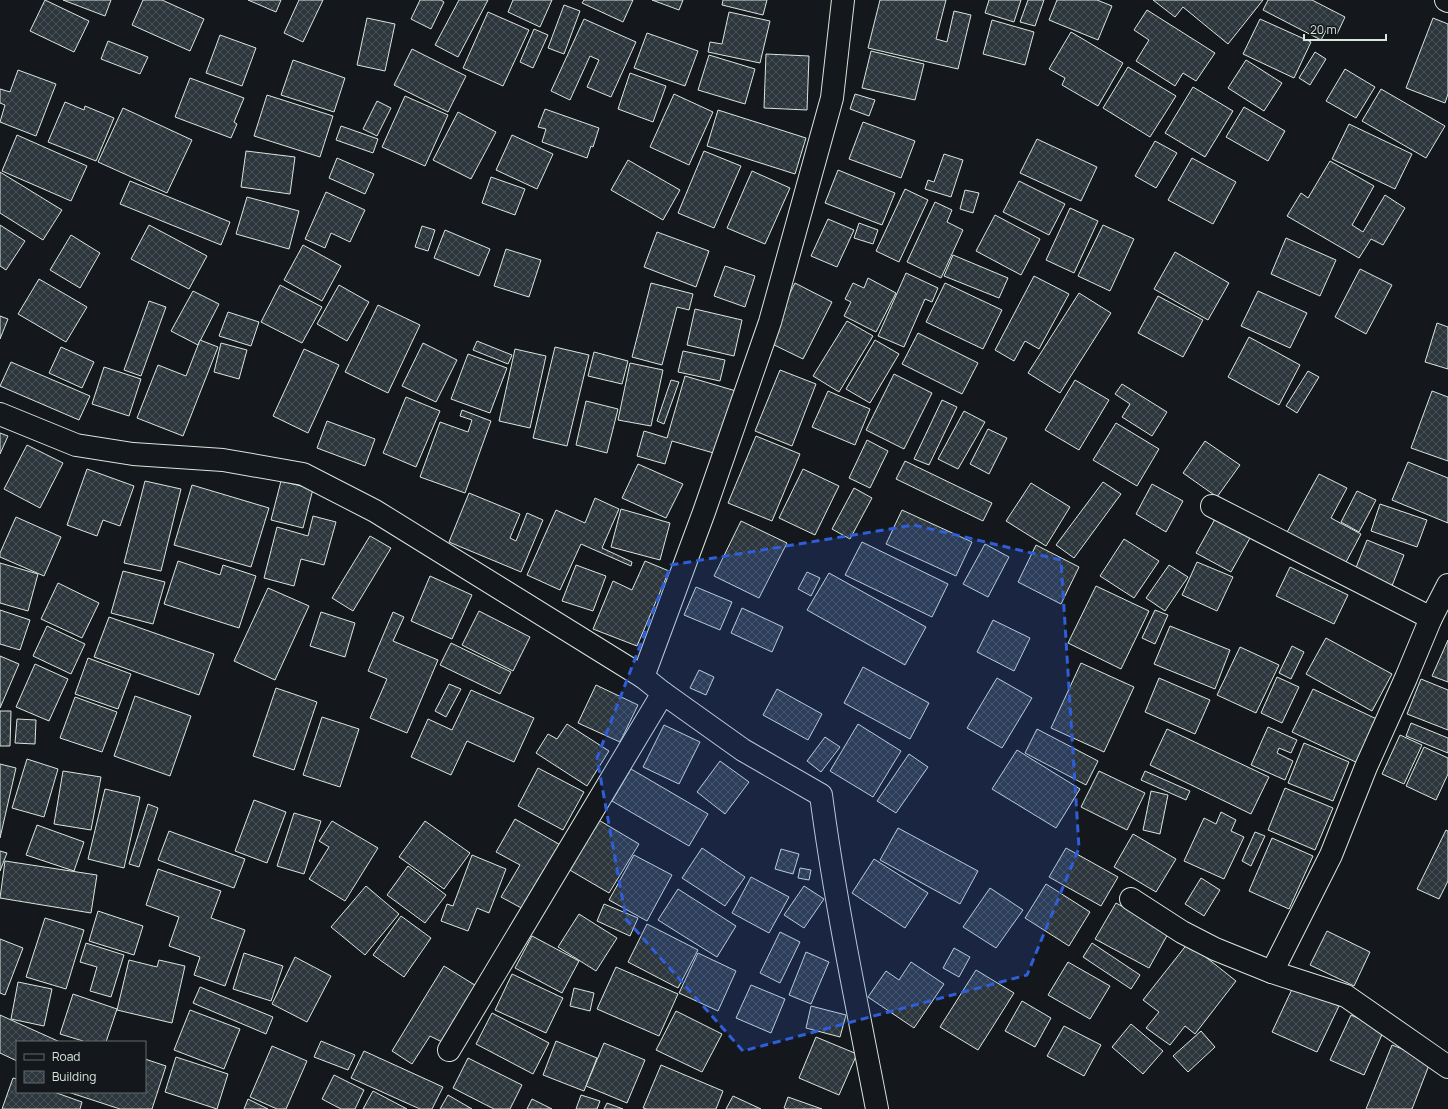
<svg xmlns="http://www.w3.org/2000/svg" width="1448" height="1109" font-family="Manrope,sans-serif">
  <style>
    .building { fill: url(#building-cross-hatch); stroke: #d8e6dc }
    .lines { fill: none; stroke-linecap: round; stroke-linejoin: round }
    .minor-casing { stroke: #d8e6dc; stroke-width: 24 }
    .minor { stroke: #14181c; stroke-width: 22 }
    .marked { fill: #305dd8; fill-opacity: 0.2; stroke: #305dd8; stroke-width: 3; stroke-dasharray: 8 5; stroke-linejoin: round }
  </style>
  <defs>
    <pattern id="building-cross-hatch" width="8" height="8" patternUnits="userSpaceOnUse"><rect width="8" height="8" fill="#2c363c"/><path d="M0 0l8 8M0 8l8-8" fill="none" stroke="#4a5358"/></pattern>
  </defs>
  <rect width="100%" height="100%" fill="#14181c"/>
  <g class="building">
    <polygon points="45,0 89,21 74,52 30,31"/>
    <polygon points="63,0 111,0 105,16"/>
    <polygon points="143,0 162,0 204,19 190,51 132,25"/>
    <polygon points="248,0 281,0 276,12"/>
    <polygon points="299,0 323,0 303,42 284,33"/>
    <polygon points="420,0 441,0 444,2 431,29 411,19"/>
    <polygon points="459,0 488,0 458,57 435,45"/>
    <polygon points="513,0 552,0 540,27 508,12"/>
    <polygon points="584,0 633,0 623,22 582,3"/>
    <polygon points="652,0 683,0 679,10"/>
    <polygon points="723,0 767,0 763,15 722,5"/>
    <polygon points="880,0 946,0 936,39 947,42 954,11 971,15 958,69 868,48"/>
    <polygon points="989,0 1021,0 1014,22 985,13"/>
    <polygon points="1028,0 1044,0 1035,26 1020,22"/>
    <polygon points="1057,0 1097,0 1112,6 1098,40 1049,20"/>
    <polygon points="1153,0 1263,0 1228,44 1183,7 1175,17"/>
    <polygon points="1268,0 1312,0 1345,17 1337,34 1327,29 1321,40 1263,10"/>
    <polygon points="564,5 580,11 564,54 548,48"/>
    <polygon points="1147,10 1215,53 1196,81 1183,73 1175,86 1136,61 1149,40 1134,30"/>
    <polygon points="488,12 529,30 503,86 463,68"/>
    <polygon points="729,12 770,21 760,63 708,52 710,42 722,44"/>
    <polygon points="367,18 395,24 385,71 357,65"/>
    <polygon points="1433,18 1448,24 1448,94 1445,103 1406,88"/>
    <polygon points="584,19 636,42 611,97 587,87 599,60 590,56 570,100 551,91"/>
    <polygon points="1260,19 1311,42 1294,78 1243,54"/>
    <polygon points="992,20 1034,32 1025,65 983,54"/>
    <polygon points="534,29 548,35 533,68 520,62"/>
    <polygon points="1071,32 1123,63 1098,106 1062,85 1065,78 1049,69"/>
    <polygon points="647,33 698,51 685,86 634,68"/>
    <polygon points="220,35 256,48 242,86 206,73"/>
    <polygon points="108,41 148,57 140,74 101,59"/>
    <polygon points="412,49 466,76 448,112 394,85"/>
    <polygon points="871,51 924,64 915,100 862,88"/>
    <polygon points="1315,52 1326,59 1310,85 1299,78"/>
    <polygon points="766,54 809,56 807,110 764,108"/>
    <polygon points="709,55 755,69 745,104 698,90"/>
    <polygon points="293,60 345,78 334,112 281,95"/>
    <polygon points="1246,60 1282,83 1264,111 1228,88"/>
    <polygon points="1128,67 1176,96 1150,137 1103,108"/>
    <polygon points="1345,69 1375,87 1356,118 1326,101"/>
    <polygon points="18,70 56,84 36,136 0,122 5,105 0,103 0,89 10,92"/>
    <polygon points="630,73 666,86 653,122 618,109"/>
    <polygon points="190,78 244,98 234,122 237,124 231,138 175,117"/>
    <polygon points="1193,87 1233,111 1205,157 1165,133"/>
    <polygon points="1381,89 1445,126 1426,158 1362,121"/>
    <polygon points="674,94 713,112 689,165 650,147"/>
    <polygon points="855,94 875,100 869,116 850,109"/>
    <polygon points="267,95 333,116 320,157 254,136"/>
    <polygon points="405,96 448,115 425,166 382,147"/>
    <polygon points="377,101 391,108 377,136 363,129"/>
    <polygon points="65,102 84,110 85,106 114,118 96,161 48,142"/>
    <polygon points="1244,107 1285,131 1268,161 1226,137"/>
    <polygon points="123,108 192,140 167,193 98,162"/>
    <polygon points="545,109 599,128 593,147 591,146 587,158 542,142 546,129 538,127"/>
    <polygon points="718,110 806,138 795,174 707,146"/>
    <polygon points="458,112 496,132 471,179 433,160"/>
    <polygon points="863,122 915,141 901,178 849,159"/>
    <polygon points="1349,124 1412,154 1395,189 1332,159"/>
    <polygon points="341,126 378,139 373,153 336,140"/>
    <polygon points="17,135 87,166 71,201 2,171"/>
    <polygon points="512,135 553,154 537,189 496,170"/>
    <polygon points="1037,139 1097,167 1081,201 1020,173"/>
    <polygon points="1155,141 1177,153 1156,188 1135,176"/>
    <polygon points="246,151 295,157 290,194 241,187"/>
    <polygon points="704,151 741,166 714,228 678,213"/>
    <polygon points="944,154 963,160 951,197 925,189 928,180 934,182"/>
    <polygon points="337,158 374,174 365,194 329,178"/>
    <polygon points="1192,158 1236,182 1213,224 1168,200"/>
    <polygon points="628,160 680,190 663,220 611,190"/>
    <polygon points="1330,161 1374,186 1352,225 1363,232 1385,195 1405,208 1383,245 1371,239 1359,258 1287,216 1301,193 1308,198"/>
    <polygon points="838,170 895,193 882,225 825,203"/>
    <polygon points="752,171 790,188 765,244 727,228"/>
    <polygon points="0,172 62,210 43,240 0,213"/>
    <polygon points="491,177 525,189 515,215 482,203"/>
    <polygon points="130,181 230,222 221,245 120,204"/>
    <polygon points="1019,181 1065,204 1049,235 1003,212"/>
    <polygon points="905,189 928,200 899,262 876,251"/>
    <polygon points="965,190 979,193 973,213 960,209"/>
    <polygon points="326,192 365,210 350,242 331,233 325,248 305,239"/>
    <polygon points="247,197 299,211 289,249 236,234"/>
    <polygon points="935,202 952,210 947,222 963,230 941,278 907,262"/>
    <polygon points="1070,208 1098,221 1074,273 1046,260"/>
    <polygon points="995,215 1040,239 1021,275 976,251"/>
    <polygon points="828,219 854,230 837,267 811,256"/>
    <polygon points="859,223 878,230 873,244 854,238"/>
    <polygon points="0,225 25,241 6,270 0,266"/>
    <polygon points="149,225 207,256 189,289 131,259"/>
    <polygon points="1103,225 1134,239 1110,291 1078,276"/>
    <polygon points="422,226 435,230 428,251 415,247"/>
    <polygon points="445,230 490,249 479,276 434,258"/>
    <polygon points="657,232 709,251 696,287 644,267"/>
    <polygon points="71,235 100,253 80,288 50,270"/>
    <polygon points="1286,238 1336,260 1320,296 1271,274"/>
    <polygon points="303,245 341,266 322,301 284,280"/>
    <polygon points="506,249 541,260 529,297 494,286"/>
    <polygon points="1175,252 1229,283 1208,320 1154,289"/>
    <polygon points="953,255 1008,278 999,298 944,276"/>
    <polygon points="725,266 755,276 745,307 714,296"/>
    <polygon points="1360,269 1392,285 1366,334 1335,317"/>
    <polygon points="906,273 938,288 932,302 925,299 904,347 878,336"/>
    <polygon points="1034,276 1069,294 1039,349 1025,341 1014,361 995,350"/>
    <polygon points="868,278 896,293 876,332 844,316 851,302 845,299 853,283 864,288"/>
    <polygon points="39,279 87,307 66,342 18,314"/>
    <polygon points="651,283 693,294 689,310 677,307 662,365 632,357"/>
    <polygon points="795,283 832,302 803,359 766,341"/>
    <polygon points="945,283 1002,310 983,349 926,322"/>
    <polygon points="280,285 322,307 302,343 261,322"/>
    <polygon points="339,285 369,302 347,341 317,324"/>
    <polygon points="193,291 219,304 198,345 171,331"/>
    <polygon points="1258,291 1307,313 1290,348 1241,326"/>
    <polygon points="1079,293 1111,313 1060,393 1028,373"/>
    <polygon points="1158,296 1203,320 1183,357 1138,333"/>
    <polygon points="149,301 166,307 141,376 124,370"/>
    <polygon points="378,305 420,325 388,393 345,372"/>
    <polygon points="695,309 742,320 734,356 687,345"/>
    <polygon points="228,312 259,322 251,346 219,336"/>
    <polygon points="0,316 8,319 0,339"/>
    <polygon points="847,321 873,336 839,392 813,376"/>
    <polygon points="1437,323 1448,327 1448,369 1425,362"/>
    <polygon points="918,333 978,363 962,394 902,364"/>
    <polygon points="1249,337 1300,365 1279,405 1228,377"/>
    <polygon points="200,340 218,347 183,436 137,418 158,365 186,376"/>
    <polygon points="875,340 899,354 870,403 846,389"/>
    <polygon points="477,341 512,355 508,364 473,350"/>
    <polygon points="221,343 247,350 239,379 214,372"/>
    <polygon points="423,343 457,360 436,402 402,386"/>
    <polygon points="61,347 94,362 82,388 49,373"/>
    <polygon points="555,347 589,355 567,446 533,438"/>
    <polygon points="304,349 339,365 308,433 273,416"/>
    <polygon points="515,349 546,356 530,428 499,421"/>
    <polygon points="683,351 725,360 720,381 678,372"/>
    <polygon points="594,352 628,361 622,384 588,376"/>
    <polygon points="468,354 507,368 490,413 451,399"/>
    <polygon points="11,362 90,396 79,420 0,386"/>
    <polygon points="630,363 663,370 651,426 618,420"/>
    <polygon points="104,367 141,379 129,416 92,404"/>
    <polygon points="780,370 816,384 792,446 755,431"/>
    <polygon points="1308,371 1319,377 1297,413 1286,406"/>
    <polygon points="894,374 932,393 904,449 866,430"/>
    <polygon points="685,376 736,391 717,454 672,441 665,464 637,456 644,431 667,438"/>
    <polygon points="671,380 679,382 664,424 657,421"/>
    <polygon points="1075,380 1109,400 1079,450 1045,430"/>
    <polygon points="1122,384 1167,412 1152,436 1122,417 1130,404 1115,394"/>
    <polygon points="828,391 870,409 855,445 812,427"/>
    <polygon points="1432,391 1448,397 1448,461 1411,448"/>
    <polygon points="406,397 440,411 416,467 383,453"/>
    <polygon points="942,400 957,407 929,465 914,459"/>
    <polygon points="586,401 618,409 607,453 576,445"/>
    <polygon points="462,410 491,421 465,493 420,477 440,422 468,432 472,420 460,416"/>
    <polygon points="964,411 985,422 958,469 938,459"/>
    <polygon points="327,421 375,439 365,466 317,448"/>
    <polygon points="1116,423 1159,449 1137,486 1093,460"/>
    <polygon points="988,429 1007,438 989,474 970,464"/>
    <polygon points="0,433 8,436 0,454"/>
    <polygon points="756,436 800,454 772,521 728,503"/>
    <polygon points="867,440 888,451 870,488 849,478"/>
    <polygon points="1205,441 1240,465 1217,497 1183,473"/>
    <polygon points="27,445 63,463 40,508 4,489"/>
    <polygon points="905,461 992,503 983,521 896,479"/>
    <polygon points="1408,462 1448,478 1448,523 1392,500"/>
    <polygon points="638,464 683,484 666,518 622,498"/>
    <polygon points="87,469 134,486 120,526 103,520 97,536 67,525"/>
    <polygon points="803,469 839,486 815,535 779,518"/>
    <polygon points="1319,474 1347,488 1331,518 1361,534 1345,564 1286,534"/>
    <polygon points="145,481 181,489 161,571 124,563"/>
    <polygon points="281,481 313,489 303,528 271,520"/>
    <polygon points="1103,482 1121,494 1074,558 1056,545"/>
    <polygon points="1031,483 1070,507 1046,546 1006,521"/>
    <polygon points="1152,484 1183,501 1166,532 1136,514"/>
    <polygon points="192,485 269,508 251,567 174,545"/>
    <polygon points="854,488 872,498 850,539 832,529"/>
    <polygon points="1357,491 1376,500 1359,532 1341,522"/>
    <polygon points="469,493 520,514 510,538 516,541 527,513 543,520 521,572 449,542"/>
    <polygon points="595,498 619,509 602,548 632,562 631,566 581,544 560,590 527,575 556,510 585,523"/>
    <polygon points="1380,504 1427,520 1417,547 1371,531"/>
    <polygon points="621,509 670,523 660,560 611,547"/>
    <polygon points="902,510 972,542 956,576 886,544"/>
    <polygon points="313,516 336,522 324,565 301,559 294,586 264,578 277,527 308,536"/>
    <polygon points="16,517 61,537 44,576 0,557 0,553"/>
    <polygon points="1215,519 1250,538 1231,572 1196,553"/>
    <polygon points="741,521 787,543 759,598 714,576"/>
    <polygon points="370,536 391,548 353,611 332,598"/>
    <polygon points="1124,539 1159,561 1134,598 1100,576"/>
    <polygon points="1367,540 1404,555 1390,591 1353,575"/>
    <polygon points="862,542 948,584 932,617 845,575"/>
    <polygon points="985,544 1009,557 988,597 963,584"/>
    <polygon points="1036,545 1079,567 1061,604 1018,582"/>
    <polygon points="178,561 220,575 223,565 256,576 239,628 164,604"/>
    <polygon points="645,561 669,571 637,646 593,629 613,581 632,590"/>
    <polygon points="1197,562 1233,577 1217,611 1182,595"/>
    <polygon points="0,563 38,574 28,611 0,603"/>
    <polygon points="576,565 606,576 593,611 562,601"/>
    <polygon points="1169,565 1188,577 1165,611 1146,598"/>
    <polygon points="1290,567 1348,595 1334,624 1276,596"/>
    <polygon points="123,571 165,582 153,624 111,613"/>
    <polygon points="807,572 820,578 811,596 798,589"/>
    <polygon points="829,573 926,627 905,665 807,610"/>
    <polygon points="430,576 472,595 452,639 411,621"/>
    <polygon points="58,583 99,603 82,638 41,619"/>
    <polygon points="1096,586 1149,611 1121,669 1068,643"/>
    <polygon points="696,587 732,602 720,630 684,615"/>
    <polygon points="268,588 309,606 275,680 234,661"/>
    <polygon points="742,608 783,627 772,652 731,633"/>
    <polygon points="0,610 30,620 20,650 0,644"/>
    <polygon points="1155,610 1168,615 1155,644 1142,638"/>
    <polygon points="479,611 530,637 513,671 462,645"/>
    <polygon points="321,612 355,623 345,657 310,646"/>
    <polygon points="393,612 404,617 393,641 438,660 407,733 370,718 387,679 368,671"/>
    <polygon points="109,617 214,654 199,695 94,657"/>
    <polygon points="993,620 1030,638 1014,671 977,652"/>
    <polygon points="47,626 85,644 71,674 33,656"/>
    <polygon points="1170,626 1230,650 1215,689 1154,664"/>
    <polygon points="1326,638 1392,674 1372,711 1306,674"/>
    <polygon points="1448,640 1448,682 1432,676"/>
    <polygon points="451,643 511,672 500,694 440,665"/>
    <polygon points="1292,646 1304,652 1291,679 1279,673"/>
    <polygon points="1240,647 1279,665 1256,713 1217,695"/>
    <polygon points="0,656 19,664 0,708"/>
    <polygon points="88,658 131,674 118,709 75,694"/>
    <polygon points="1081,663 1134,687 1104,752 1051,728"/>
    <polygon points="35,664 68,679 49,721 16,707"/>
    <polygon points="863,667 929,703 910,739 844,703"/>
    <polygon points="699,670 714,677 706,695 690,688"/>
    <polygon points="1277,677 1299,687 1282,723 1261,713"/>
    <polygon points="997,678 1032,698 1002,748 967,728"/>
    <polygon points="1159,678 1210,700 1195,734 1145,712"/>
    <polygon points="1421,679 1448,690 1448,730 1407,714"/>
    <polygon points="449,684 461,689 446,717 435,711"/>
    <polygon points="596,685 638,705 620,742 578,723"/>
    <polygon points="276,688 317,702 294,770 253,756"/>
    <polygon points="777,689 822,714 808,740 763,715"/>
    <polygon points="1313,689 1383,722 1362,765 1292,732"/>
    <polygon points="471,690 534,718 514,762 467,741 451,775 411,757 428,719 452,730"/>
    <polygon points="135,696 191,716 170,776 114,756"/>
    <polygon points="75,697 117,712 102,752 60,738"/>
    <polygon points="0,711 11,711 10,746 0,746"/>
    <polygon points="322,717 359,729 340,787 303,775"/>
    <polygon points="17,719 36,720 35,744 15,743"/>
    <polygon points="1411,723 1448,738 1448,753 1406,736"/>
    <polygon points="567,724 609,751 587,786 536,753 548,734 557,739"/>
    <polygon points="858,724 901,751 873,797 830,771"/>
    <polygon points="664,725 700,742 679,784 643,767"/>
    <polygon points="1268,727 1297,740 1291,753 1279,748 1277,753 1293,761 1285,780 1251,765"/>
    <polygon points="1037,729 1098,761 1086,785 1025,753"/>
    <polygon points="1167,729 1269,777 1251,814 1150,765"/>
    <polygon points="1400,735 1422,745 1404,784 1382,774"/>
    <polygon points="825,737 840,747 821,772 807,761"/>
    <polygon points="1304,743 1349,762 1333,801 1288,783"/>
    <polygon points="1424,747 1448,758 1448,774 1436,800 1406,786"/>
    <polygon points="1017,750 1080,789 1056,828 992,789"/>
    <polygon points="909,754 928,767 896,813 877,801"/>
    <polygon points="27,759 58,769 44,817 12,808"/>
    <polygon points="720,761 749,782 725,814 697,792"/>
    <polygon points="0,764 16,768 0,838"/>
    <polygon points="538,768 584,792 563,830 518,806"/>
    <polygon points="631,769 708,814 689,846 612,801"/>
    <polygon points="63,771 101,777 91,830 54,824"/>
    <polygon points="1099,771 1145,793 1127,830 1081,807"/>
    <polygon points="1145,771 1190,791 1186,800 1141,780"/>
    <polygon points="1285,788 1333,808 1315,850 1268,830"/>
    <polygon points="105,789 140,797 124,868 88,859"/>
    <polygon points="1151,791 1168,795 1160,834 1143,830"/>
    <polygon points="254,800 286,812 267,863 235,851"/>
    <polygon points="148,804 158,808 139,867 129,864"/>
    <polygon points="1221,812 1236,820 1231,831 1244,837 1224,879 1184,861 1204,818 1216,824"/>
    <polygon points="294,813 321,821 304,874 277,866"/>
    <polygon points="515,819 564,847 527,911 501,897 520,865 496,852"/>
    <polygon points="597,819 639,844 609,893 568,869"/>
    <polygon points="332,821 378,848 345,901 309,879 329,847 319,841"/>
    <polygon points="425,821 470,853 444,889 399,857"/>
    <polygon points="37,825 84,842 74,871 26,855"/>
    <polygon points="898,828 978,871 960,904 880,860"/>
    <polygon points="1446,830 1448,831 1448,881 1439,899 1417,889"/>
    <polygon points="169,831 245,859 234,888 158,860"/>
    <polygon points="1255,832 1265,836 1251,866 1242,861"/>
    <polygon points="1133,834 1176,859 1156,892 1114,867"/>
    <polygon points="1272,838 1313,856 1289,909 1249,891"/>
    <polygon points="702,848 745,877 725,906 682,878"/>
    <polygon points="1066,848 1118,877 1101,906 1049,877"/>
    <polygon points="781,849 799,854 793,874 775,869"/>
    <polygon points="0,851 7,853 0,871"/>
    <polygon points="472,855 506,869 489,913 477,908 468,931 441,921 447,904 453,906"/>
    <polygon points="634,855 672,875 647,921 609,900"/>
    <polygon points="874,859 928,893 905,928 852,893"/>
    <polygon points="5,861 97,875 91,913 0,898"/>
    <polygon points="408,866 446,895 425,923 387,895"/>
    <polygon points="800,868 811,870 809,880 798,878"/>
    <polygon points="158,869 221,891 211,918 245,930 225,986 194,975 200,957 169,946 179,917 146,905"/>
    <polygon points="751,877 789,897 769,933 732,913"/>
    <polygon points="1201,878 1220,890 1204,916 1185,904"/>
    <polygon points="1046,884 1090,912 1069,946 1025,918"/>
    <polygon points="366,886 399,914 365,955 331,927"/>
    <polygon points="804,886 824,899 804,928 784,915"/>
    <polygon points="990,888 1023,910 996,948 963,927"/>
    <polygon points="678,889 736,926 717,957 658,920"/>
    <polygon points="1116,903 1169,932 1149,968 1095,939"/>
    <polygon points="604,904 638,918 630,936 597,921"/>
    <polygon points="98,911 143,926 134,955 89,941"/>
    <polygon points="579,914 617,938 596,971 558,947"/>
    <polygon points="401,916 431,938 404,977 373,955"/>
    <polygon points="45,918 84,930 66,989 26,977"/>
    <polygon points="647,924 698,950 678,988 628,962"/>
    <polygon points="1327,931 1370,952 1354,986 1310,965"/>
    <polygon points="780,932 800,942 780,983 760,973"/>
    <polygon points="532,936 579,961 562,993 515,968"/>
    <polygon points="0,939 23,948 5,995 0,993"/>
    <polygon points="86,943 124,955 111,997 90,991 97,967 80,962"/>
    <polygon points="1092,943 1140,975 1131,989 1083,957"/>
    <polygon points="1188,943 1236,981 1195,1034 1185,1026 1170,1045 1146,1028 1159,1012 1143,1000"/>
    <polygon points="954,948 970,957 959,977 943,968"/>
    <polygon points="806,952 829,962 811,1004 789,995"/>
    <polygon points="244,953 283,966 271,1001 233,989"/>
    <polygon points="698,953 736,971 718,1011 679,993"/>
    <polygon points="295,957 331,976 307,1022 272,1004"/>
    <polygon points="129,960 157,967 159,960 185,966 172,1023 117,1010"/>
    <polygon points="911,962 944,984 914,1028 868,997 886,971 899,980"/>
    <polygon points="1068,962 1110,986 1090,1019 1048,995"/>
    <polygon points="444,966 478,987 444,1043 430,1036 412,1064 392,1051"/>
    <polygon points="616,967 678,994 659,1036 597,1009"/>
    <polygon points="976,970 1014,993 978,1050 940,1027"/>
    <polygon points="512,974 563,998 546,1033 495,1010"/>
    <polygon points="18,982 52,989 44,1026 11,1019"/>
    <polygon points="751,985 785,999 771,1033 736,1018"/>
    <polygon points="1294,985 1339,1006 1317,1052 1272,1032"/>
    <polygon points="200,987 273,1017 266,1034 193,1003"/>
    <polygon points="574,988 594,993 590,1011 570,1006"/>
    <polygon points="73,994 117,1009 106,1042 83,1042 83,1041 60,1034"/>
    <polygon points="1022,1001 1051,1018 1035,1047 1005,1031"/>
    <polygon points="811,1006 846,1015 840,1037 806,1028"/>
    <polygon points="190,1010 240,1029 224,1069 174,1050"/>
    <polygon points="676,1011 722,1034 702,1072 656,1050"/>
    <polygon points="492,1013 549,1043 533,1074 476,1044"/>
    <polygon points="0,1015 60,1042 17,1042 17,1061 0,1053"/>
    <polygon points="1351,1015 1384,1030 1364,1075 1330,1060"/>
    <polygon points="1131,1024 1163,1051 1143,1074 1112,1047"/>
    <polygon points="1064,1026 1101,1045 1084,1076 1047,1056"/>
    <polygon points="1201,1031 1215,1047 1188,1072 1173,1056"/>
    <polygon points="816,1037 857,1054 839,1095 799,1078"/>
    <polygon points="321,1041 355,1055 348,1070 314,1057"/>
    <polygon points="556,1041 597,1058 584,1091 543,1075"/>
    <polygon points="604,1043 645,1060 627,1103 586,1086"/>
    <polygon points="1392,1045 1431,1060 1412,1109 1366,1109"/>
    <polygon points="272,1046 307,1061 286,1109 277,1109 250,1097"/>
    <polygon points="364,1051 443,1087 432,1109 420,1109 351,1078"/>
    <polygon points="176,1057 228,1074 217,1109 165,1092"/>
    <polygon points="468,1058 522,1085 510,1109 494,1109 453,1088"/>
    <polygon points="145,1059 166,1066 152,1109 120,1109 68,1092 145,1092"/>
    <polygon points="661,1065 723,1091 716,1109 647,1109 643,1108"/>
    <polygon points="334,1075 364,1090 355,1109 341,1109 322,1099"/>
    <polygon points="13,1078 17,1079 17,1092 54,1092 82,1102 80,1109 2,1109"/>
    <polygon points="373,1091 407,1109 363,1109"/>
    <polygon points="448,1095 472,1109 440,1109"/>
    <polygon points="581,1095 600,1101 597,1109 576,1109"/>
    <polygon points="733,1096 761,1109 726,1109"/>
    <polygon points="788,1097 822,1109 787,1109 784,1108"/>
    <polygon points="248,1099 268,1109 244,1109"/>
    <polygon points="532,1099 552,1109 527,1109"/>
    <polygon points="607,1103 623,1109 604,1109"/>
  </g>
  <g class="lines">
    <defs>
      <g id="minor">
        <polyline points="1446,0 1448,1"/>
        <path d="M0,414l76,31 57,9 90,6 80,14 72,37 268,166 20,16 80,57 78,45c14,106 36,210 56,314"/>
        <polyline points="1212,506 1431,618"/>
        <polyline points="643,677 704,512 770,322 832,98 843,0"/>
        <polyline points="1131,899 1182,932 1215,949 1272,972 1346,996 1448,1067"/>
        <polyline points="1272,972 1331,855 1366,767 1406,678 1431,618 1448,585"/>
        <polyline points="449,1050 663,693"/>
      </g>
    </defs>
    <use href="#minor" class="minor-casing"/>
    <use href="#minor" class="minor"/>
  </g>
  <path class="marked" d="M914,525l147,35 18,288 -52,127 -284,76 -117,-132 -29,-161 74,-193z"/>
  <rect x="16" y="1041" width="130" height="52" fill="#14181c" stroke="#626a69"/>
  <rect x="24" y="1054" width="20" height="6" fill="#14181c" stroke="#626a69"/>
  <text x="52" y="1061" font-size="12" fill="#d8e6dc">Road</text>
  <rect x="24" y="1071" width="20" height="12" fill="url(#building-cross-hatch)" stroke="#626a69"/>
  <text x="52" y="1081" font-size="12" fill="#d8e6dc">Building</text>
  <path d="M1304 34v6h82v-6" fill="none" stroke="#d8e6dc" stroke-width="2"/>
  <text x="1310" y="34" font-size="12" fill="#d8e6dc" stroke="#14181c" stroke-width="3" paint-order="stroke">20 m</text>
</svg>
